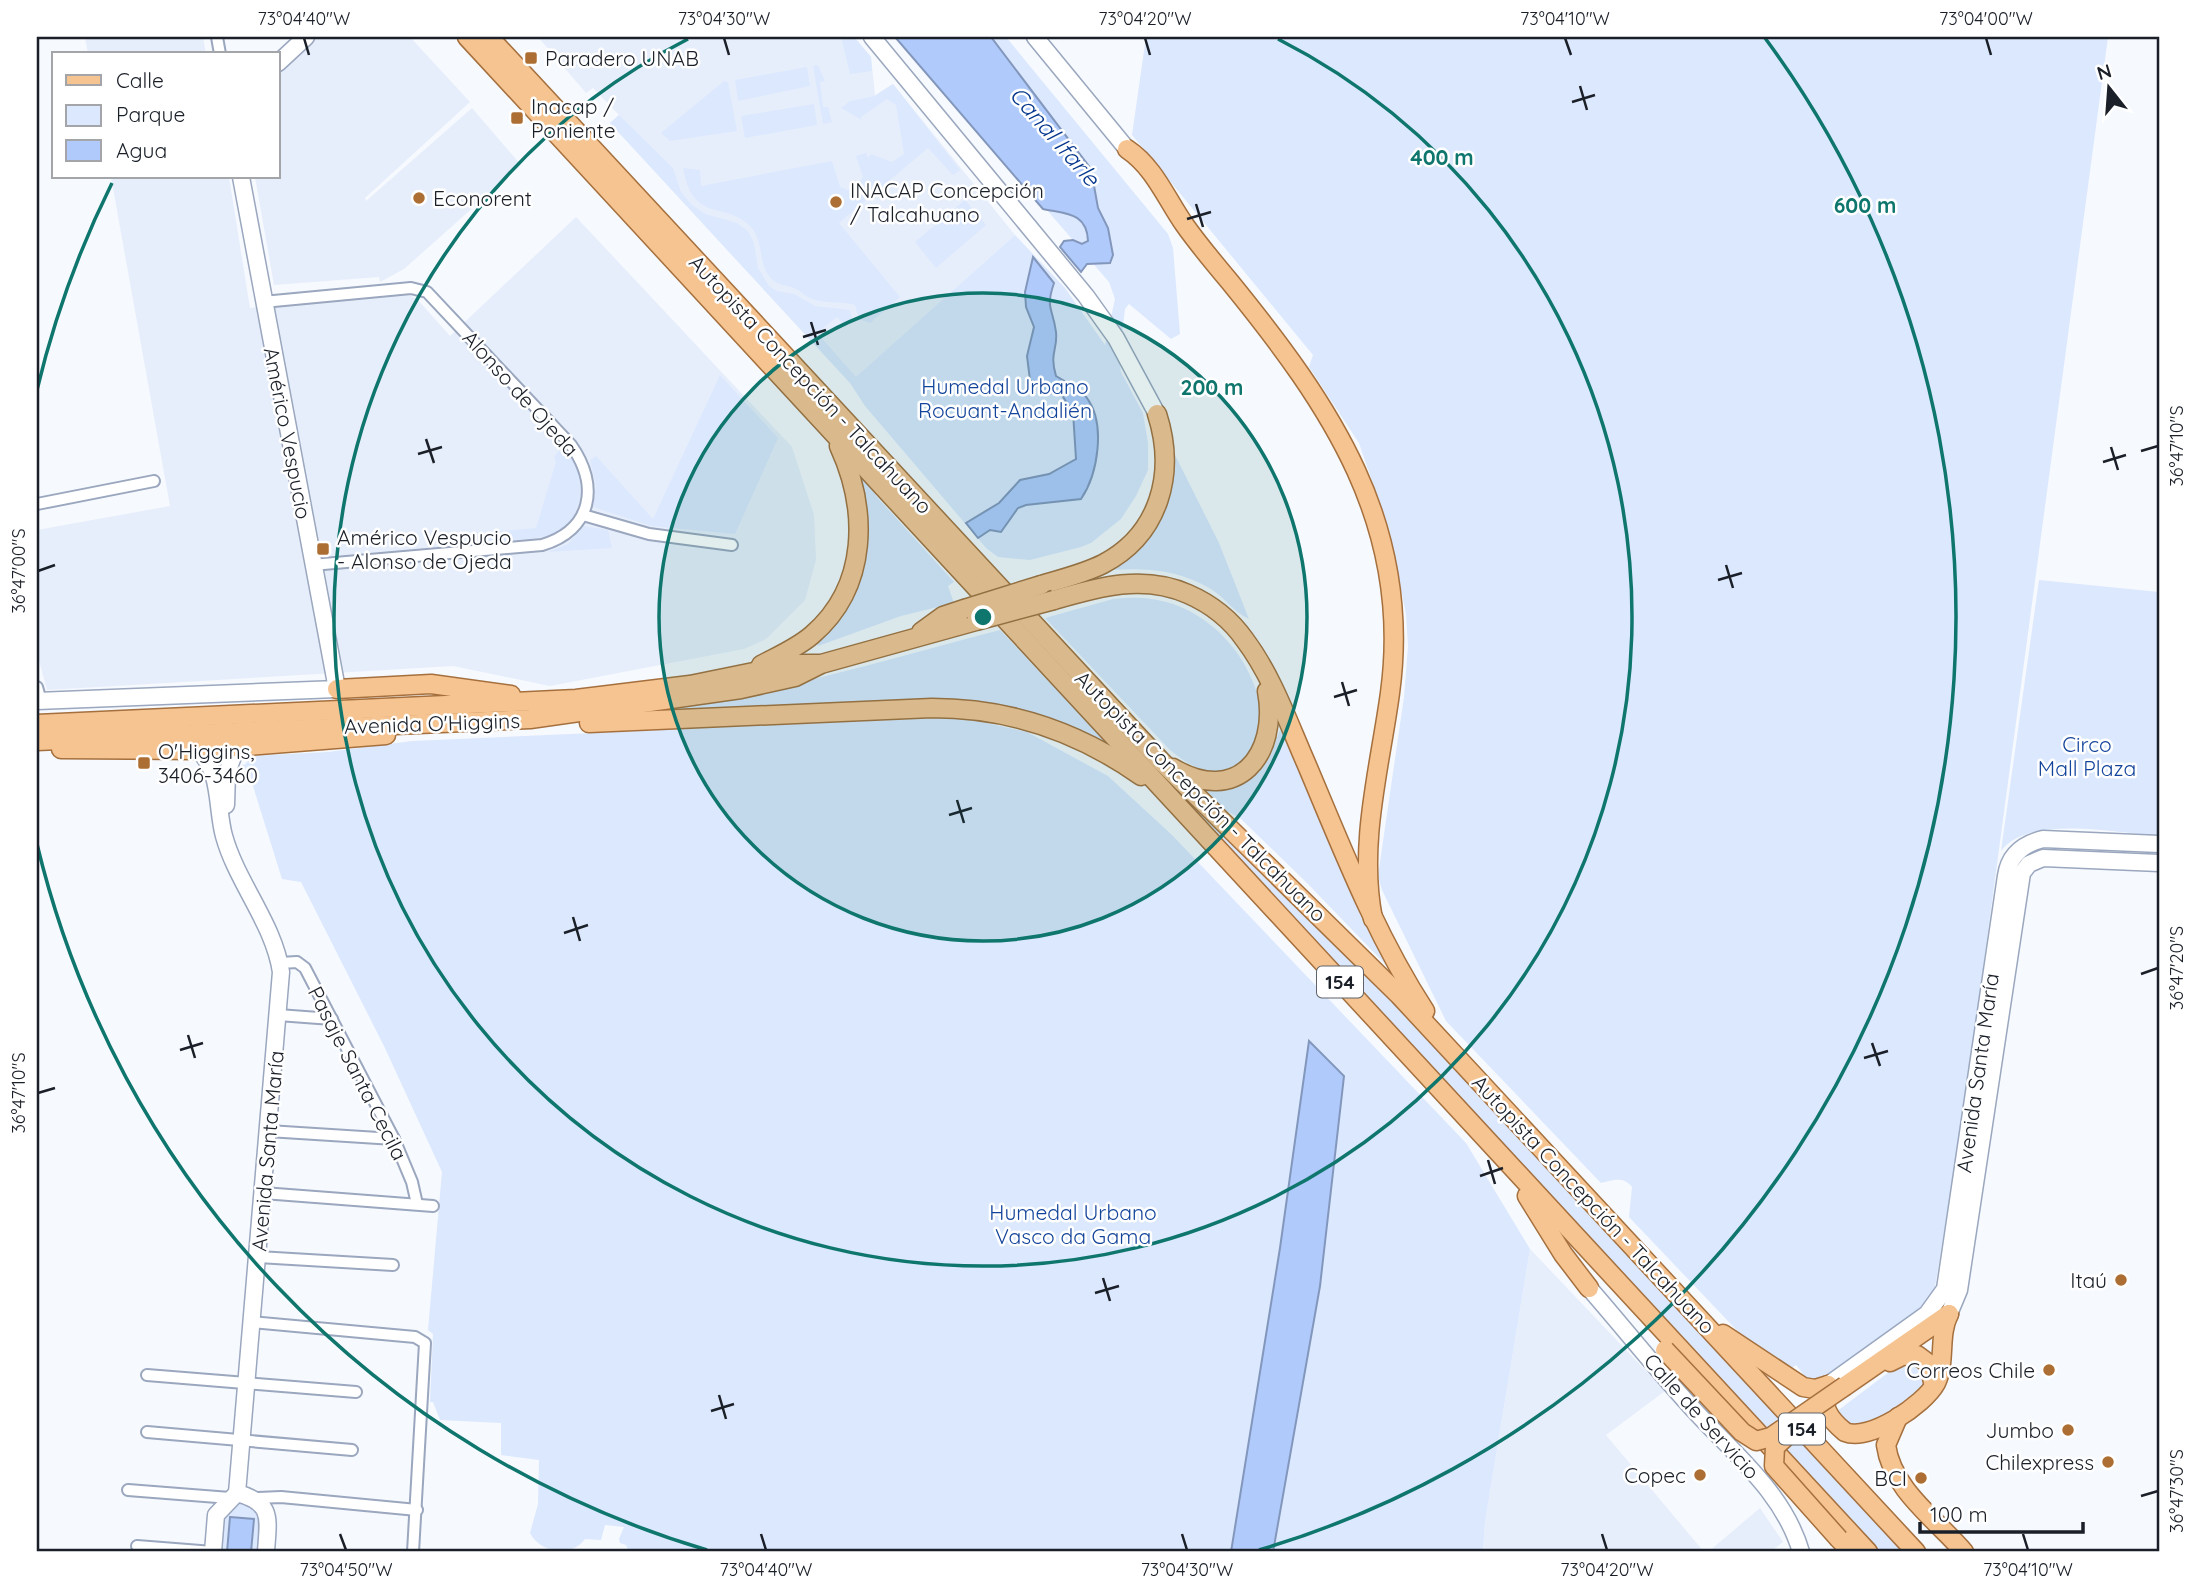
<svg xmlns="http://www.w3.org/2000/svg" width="2196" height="1589" font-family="Quicksand,sans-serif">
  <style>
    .built { fill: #e7eefb }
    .green { fill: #dbe8fe }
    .water { fill: #b0cbfb; stroke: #8397bc; stroke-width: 2 }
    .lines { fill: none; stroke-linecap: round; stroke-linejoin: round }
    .street-casing { stroke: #9aa7be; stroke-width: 14 }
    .secondary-casing { stroke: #9aa7be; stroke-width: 19 }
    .primary-casing { stroke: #a5703d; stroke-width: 21 }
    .street { stroke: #fff; stroke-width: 10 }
    .secondary { stroke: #fff; stroke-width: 16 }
    .primary { stroke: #f6c491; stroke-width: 18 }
    .primary-bridge-casing { stroke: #a5703d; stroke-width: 21; stroke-linecap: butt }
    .primary-bridge { stroke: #f6c491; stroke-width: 18 }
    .ticks { fill: none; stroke: #1a1f28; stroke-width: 2.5 }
    .ring { fill: none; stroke: #0f766e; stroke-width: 3.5 }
    .poi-dot { fill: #ac6e32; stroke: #fff; stroke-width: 2.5 }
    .labels { text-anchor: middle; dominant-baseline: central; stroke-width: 5; stroke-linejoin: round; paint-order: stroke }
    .shield { fill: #fff; stroke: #5f6268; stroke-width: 2 }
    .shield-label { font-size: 19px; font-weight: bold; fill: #1a1f28 }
    .poi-label { font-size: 21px; fill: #1a1f28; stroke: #fff; text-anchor: start }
    .street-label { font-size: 21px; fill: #1a1f28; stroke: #fff }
    .park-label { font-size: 21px; fill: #13449b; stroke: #fff }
    .water-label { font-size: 23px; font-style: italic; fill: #06378e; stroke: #fff }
    .centre { fill: #0f766e; stroke: #fff; stroke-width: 3.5 }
    .ring-label { font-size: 21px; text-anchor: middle; font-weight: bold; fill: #0f766e; stroke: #fff; stroke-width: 5; stroke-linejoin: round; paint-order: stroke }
    .neatline { fill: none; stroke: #1a1f28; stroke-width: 2.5 }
    .ticks-label { font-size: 18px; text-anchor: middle; fill: #1a1f28 }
  </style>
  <rect width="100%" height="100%" fill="#f6f9fe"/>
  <g class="built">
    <polygon points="85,37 203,37 206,54 88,54"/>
    <polygon points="317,37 410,37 470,102 365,198 366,201 472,108 521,165 404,269 380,282 379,277 274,285 255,177 278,177 278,75"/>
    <polygon points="538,37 854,37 871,57 875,95 893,84 1015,235 850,383 610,123 619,115 593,88 586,93"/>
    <polygon points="111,177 229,177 250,308 399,290 417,299 450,336 576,217 792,447 814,515 816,560 805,600 766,639 744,649 550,686 453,666 47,690 37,653 37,530 170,506"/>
    <polygon points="1530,1249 1665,1391 1606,1435 1704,1552 1483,1552 1485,1522"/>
    <polygon points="1760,1508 1783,1542 1770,1552 1708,1552"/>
  </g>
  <g class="green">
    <polygon points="833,37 854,37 871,57 872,71 850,74 841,37"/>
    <polygon points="898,37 1006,37 1168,234 1173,248 1180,334 1171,339 1129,304 1125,309 1119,358 1121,372 1143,413 1148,443 1148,470 1136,496 1121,519 1091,543 1081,547 1030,560 998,557 986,548 865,406 850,383 610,123 619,115 673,168 681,192 692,205 705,214 737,223 748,231 754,243 758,268 769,286 777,291 794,294 815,306 850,310 852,319 846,326 837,317 817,333 856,377 1015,235 1065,288 1105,345 1115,299 1109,282"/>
    <path d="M1146,37h962l-144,1073 -31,189 -119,89 -18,-23 -7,5 -41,-28 -119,-125 3,-30c-9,-11 -18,-7 -31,-4l-155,-162 -64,-131 -4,-14 26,-179 4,-51 -2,-32 -17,-84 -30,-87 -50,-76 4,-12 -181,-220z"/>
    <polygon points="818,65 825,81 820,82 823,107 828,107 832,122 823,124 813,66"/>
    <polygon points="807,67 810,86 738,101 735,80"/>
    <polygon points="724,81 728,82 737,131 670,141 661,133"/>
    <polygon points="893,84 960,170 953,175 928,148 871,196 860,182 863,177 856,156 866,153 868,158 871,154 892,162 904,154 896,105 887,99 861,117 862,120 841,108 850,101 875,96"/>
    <polygon points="814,104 817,125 745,138 741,116"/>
    <path d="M832,161l8,26 7,3 8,-2 11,12 -27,23 61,74 -30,26 -11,-4 -4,-14c-13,-4 -29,-1 -43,-6 -6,-2 -11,-8 -18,-11 -7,-3 -14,-2 -20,-7 -17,-13 -9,-38 -23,-54 -25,-27 -58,-2 -68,-59l17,2 1,16z"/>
    <polygon points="965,200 986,225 936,268 915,242"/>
    <polygon points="720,375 778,438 735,534 651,526 593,507 596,486 590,460 596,456 653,519"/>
    <path d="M562,447c28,25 25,78 -16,89 -18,4 -38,4 -56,6l-1,-10 47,-4 20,-66 -2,-5z"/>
    <path d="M1173,451l46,92 30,76c-13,-5 -25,-22 -38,-30 -34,-21 -73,-22 -111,-18l36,-23z"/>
    <polygon points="859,471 877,497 954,582 948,586 954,603 901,616 818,646 817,641 865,555 867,522 857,476"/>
    <polygon points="584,526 608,530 612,548 548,552 568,544"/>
    <path d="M2039,580l120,12v244c-42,-3 -131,-22 -158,15z"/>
    <path d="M1113,599c13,-1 26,-2 38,0 59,7 108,64 111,122 0,12 -5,21 -11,30 -23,37 -54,21 -81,-1l-125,-132z"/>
    <polygon points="1022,620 1347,951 1905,1552 1876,1552 1017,622"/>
    <path d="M1000,630l107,113 -105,-36 -359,6c122,-17 239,-52 357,-83z"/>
    <path d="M960,717l67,15 81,44 64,59 294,308 64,106 -45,273 -2,30h-854l-3,-7 -6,-2 -1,-4 5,-12 -19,-2 -4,15 -16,-1c-13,18 -44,15 -55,-6l8,-29 1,-44 -38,-5v-32l-61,-3 -7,-18h-3l3,-68 -5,-4 14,-158 -58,-126 -83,-164 -19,-3 -29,-93 -11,-21 4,-1 2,-8 80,-4 84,-11z"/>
    <polygon points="1283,729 1362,917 1387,966 1307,883 1241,819 1225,810 1206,791 1252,777 1269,759 1280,730"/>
    <polygon points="1905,1360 1923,1366 1925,1384 1922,1389 1860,1431 1832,1415"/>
    <path d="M239,1501c28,6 23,28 21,51h-41l2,-31 6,-14z"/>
  </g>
  <g class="water">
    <path d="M895,37h96l100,132 7,39 10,20 5,27 -3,8 -23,1 -6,8 -21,-25 4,-6 9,-1 9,4 6,-3c-1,-29 -23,-27 -45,-32z"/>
    <path d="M1033,257l21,26c-9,26 -1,25 2,49 2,17 -7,21 0,44 11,7 24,12 31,22 19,26 11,76 -6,101l-55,6 -8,3 -17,24 -11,-2 -12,8 -12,-15 33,-20 21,-23 29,-6 27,-15 -3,-47 -12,-18 -14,-1 -17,-13 -3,-24 7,-29 -8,-20 -1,-15z"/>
    <polygon points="1309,1041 1344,1076 1320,1286 1273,1552 1231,1552 1280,1248"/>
    <polygon points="230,1517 254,1519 251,1552 227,1552"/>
  </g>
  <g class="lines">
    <defs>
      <g id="street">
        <polyline points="217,37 220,54"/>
        <path d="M263,302l148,-14 16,4 144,153c29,41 21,85 -29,100l-230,20"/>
        <polyline points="37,504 154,481"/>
        <polyline points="583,515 649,534 732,545"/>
        <polyline points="37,687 41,701"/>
        <polyline points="280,963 297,962 305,968 394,1139 412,1182 417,1204"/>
        <polyline points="278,1015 332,1019"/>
        <polyline points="268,1131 394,1139"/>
        <polyline points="263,1193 433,1206"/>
        <polyline points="258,1257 393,1265"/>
        <polyline points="252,1322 415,1337 425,1343 413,1552"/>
        <polyline points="147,1375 356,1392"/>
        <polyline points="147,1432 352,1450"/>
        <polyline points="128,1490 230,1498"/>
        <polyline points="258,1498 281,1497 417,1510"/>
        <polyline points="137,1546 213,1552"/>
      </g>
      <g id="secondary">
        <polyline points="872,37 1086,296 1116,338 1157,414"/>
        <polyline points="1035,37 1127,149"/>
        <polyline points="278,63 306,37"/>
        <polyline points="37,701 337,689 241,177"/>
        <path d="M198,750c24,22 18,57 26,86 13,47 50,88 57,136l-44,521"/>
        <polyline points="226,805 227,773 236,748"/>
        <path d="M1589,1288c35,40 68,82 104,121 41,45 91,84 108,143"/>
        <polyline points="1949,1314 1959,1290 2022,873 2029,864 2043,858 2159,863"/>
        <path d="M1828,1385l99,-71 18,-25 61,-413c3,-21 17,-32 37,-37l116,5"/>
        <path d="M237,1493c37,10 31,26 29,59"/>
        <polyline points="213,1552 216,1515 237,1493"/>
      </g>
      <g id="primary">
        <polyline points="467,37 1868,1552"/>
        <polyline points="489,37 1161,761 1399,995 1916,1552"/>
        <path d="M1127,149c27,18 39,49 57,75 14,20 30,39 46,58 100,123 183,243 160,411 -10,74 -32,151 -17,226"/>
        <path d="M1041,585c20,-6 42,-11 62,-21 57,-30 73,-91 54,-150"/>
        <path d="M1054,600c45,-13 89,-26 134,-6 23,10 43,26 57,46 27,36 43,82 61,123 36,85 69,171 119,248"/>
        <polyline points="921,632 943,616 964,609"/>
        <path d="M761,665c17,-9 36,-17 51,-30 57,-49 56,-126 27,-189"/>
        <polyline points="337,689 431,684 511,695"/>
        <path d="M589,723l343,-15c76,0 147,24 209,68"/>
        <polyline points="37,724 576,699 690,685 793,664 818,664"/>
        <polyline points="37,741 530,719 741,689 795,677 821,664 976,621"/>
        <polyline points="61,749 198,750 386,735"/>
        <path d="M1173,768c64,38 106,-13 94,-77"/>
        <polyline points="1527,1196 1563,1254 1589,1288"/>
        <polyline points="1723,1334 1803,1387 1815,1389 1828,1385"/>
        <polyline points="1890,1362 1902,1356 1917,1355 1929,1364 1933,1382"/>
        <path d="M1828,1385c-9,20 1,34 17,47 24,10 79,-27 91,-49 10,-21 2,-48 13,-69"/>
        <polyline points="1845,1386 1949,1314"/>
        <path d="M1898,1417l-12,28c6,45 51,75 78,107"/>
        <polyline points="1839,1539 1851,1552"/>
      </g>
    </defs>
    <use href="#street" class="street-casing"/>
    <use href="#secondary" class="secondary-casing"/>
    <use href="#primary" class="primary-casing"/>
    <use href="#street" class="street"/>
    <use href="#secondary" class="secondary"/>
    <use href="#primary" class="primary"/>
    <defs>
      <g id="primary-bridge">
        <polyline points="964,609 1041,585"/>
        <polyline points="976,621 1054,600"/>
        <polyline points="1665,1350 1742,1432 1756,1441 1771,1437 1845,1386"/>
        <polyline points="1789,1434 1775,1447 1774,1466 1839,1539"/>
      </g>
    </defs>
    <use href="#primary-bridge" class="primary-bridge-casing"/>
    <use href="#primary-bridge" class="primary-bridge"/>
  </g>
  <path class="ticks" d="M304,38l5,17M724,38l5,17M1145,38l5,17M1565,38l6,17M1986,38l5,17M1580,86l7,24M1572,102l23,-7M1196,204l7,23M1187,219l24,-7M811,322l7,23M803,337l23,-7M426,439l8,24M2111,447l7,23M2141,451l17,-5M418,454l24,-7M2103,462l23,-7M1726,565l7,23M38,571l17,-6M1718,580l24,-7M1342,682l7,24M1334,697l23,-7M957,800l7,23M949,815l23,-7M573,917l7,24M564,933l24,-8M2141,974l17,-6M188,1035l7,23M1872,1043l8,23M180,1050l23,-7M1864,1058l24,-7M38,1093l17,-5M1488,1160l7,24M1480,1176l23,-8M1103,1278l7,23M1095,1293l24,-7M719,1395l7,24M711,1411l23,-7M2141,1496l17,-5M340,1534l6,16M761,1534l5,16M1182,1534l5,16M1602,1534l5,16M2023,1534l5,16"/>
  <circle cx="983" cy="617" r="324" fill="#0f766e" fill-opacity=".12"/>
  <g class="ring">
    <circle cx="983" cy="617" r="324"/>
    <path d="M1278 39A649 649 0 1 1 688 39"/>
    <path d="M707 1550A973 973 0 0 1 37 844M37 390A973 973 0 0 1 112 183M1765 38A973 973 0 0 1 1259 1550"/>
  </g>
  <g class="poi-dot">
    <rect x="524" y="51" width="14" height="14" rx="3.5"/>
    <rect x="510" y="111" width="14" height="14" rx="3.5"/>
    <circle cx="419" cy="198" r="7"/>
    <circle cx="836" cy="202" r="7"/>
    <rect x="316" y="542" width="14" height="14" rx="3.5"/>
    <rect x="137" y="756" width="14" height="14" rx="3.5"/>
    <circle cx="2121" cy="1280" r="7"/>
    <circle cx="2049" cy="1370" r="7"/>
    <circle cx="2068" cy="1430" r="7"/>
    <circle cx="2108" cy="1462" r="7"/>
    <circle cx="1700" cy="1475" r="7"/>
    <circle cx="1921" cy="1478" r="7"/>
  </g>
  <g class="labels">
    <g class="shield">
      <rect x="1317" y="966.5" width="46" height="31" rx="5"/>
      <rect x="1779" y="1413.5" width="46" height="31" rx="5"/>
    </g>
    <g class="shield-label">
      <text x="1340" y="982">154</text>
      <text x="1802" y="1429">154</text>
    </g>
    <g class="poi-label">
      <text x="545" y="58">Paradero UNAB</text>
      <text x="531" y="106">Inacap /<tspan x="531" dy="24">Poniente</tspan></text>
      <text x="850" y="190">INACAP Concepción<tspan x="850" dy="24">/ Talcahuano</tspan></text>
      <text x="433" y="198">Econorent</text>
      <text x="337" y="537">Américo Vespucio<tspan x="337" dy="24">- Alonso de Ojeda</tspan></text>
      <text x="158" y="751">O'Higgins,<tspan x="158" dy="24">3406-3460</tspan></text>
      <text x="2107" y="1280" text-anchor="end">Itaú</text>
      <text x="2035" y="1370" text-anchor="end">Correos Chile</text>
      <text x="2054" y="1430" text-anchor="end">Jumbo</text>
      <text x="2094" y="1462" text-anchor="end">Chilexpress</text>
      <text x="1686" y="1475" text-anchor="end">Copec</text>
      <text x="1907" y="1478" text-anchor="end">BCI</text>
    </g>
    <g class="street-label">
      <text transform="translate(811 384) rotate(47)">Autopista Concepción - Talcahuano</text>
      <text transform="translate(521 393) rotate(48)">Alonso de Ojeda</text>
      <text transform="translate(288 433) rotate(79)">Américo Vespucio</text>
      <text transform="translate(432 723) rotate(-2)">Avenida O'Higgins</text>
      <text transform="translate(1201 796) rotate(45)">Autopista Concepción - Talcahuano</text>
      <text transform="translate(358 1073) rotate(63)">Pasaje Santa Cecila</text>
      <text transform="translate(1977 1073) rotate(-82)">Avenida Santa María</text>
      <text transform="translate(267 1151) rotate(-85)">Avenida Santa María</text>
      <text transform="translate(1594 1204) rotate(47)">Autopista Concepción - Talcahuano</text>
      <text transform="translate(1702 1416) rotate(48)">Calle de Servicio</text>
    </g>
    <g class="park-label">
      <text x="1005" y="386">Humedal Urbano<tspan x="1005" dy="24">Rocuant-Andalién</tspan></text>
      <text x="2087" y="744">Circo<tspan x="2087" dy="24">Mall Plaza</tspan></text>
      <text x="1073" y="1212">Humedal Urbano<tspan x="1073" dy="24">Vasco da Gama</tspan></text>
    </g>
    <g class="water-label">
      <text transform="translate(1055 136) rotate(49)">Canal Ifarle</text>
    </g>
  </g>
  <circle cx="983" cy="617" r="10" class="centre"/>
  <g class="ring-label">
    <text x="1442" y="165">400 m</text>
    <text x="1865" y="213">600 m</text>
    <text x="1212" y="395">200 m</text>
  </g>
  <rect width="2196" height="1589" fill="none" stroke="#ffffff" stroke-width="77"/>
  <rect x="52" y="52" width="228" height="126" fill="#ffffff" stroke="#a3a5a9" stroke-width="2"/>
  <rect x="66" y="75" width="35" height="10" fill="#f6c491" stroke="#a3a5a9" stroke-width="2"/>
  <text x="116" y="88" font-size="21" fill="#1a1f28">Calle</text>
  <rect x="66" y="105" width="35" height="21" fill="#dbe8fe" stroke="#a3a5a9" stroke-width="2"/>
  <text x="116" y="122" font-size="21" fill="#1a1f28">Parque</text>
  <rect x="66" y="140" width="35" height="21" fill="#b0cbfb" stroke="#a3a5a9" stroke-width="2"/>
  <text x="116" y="158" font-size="21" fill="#1a1f28">Agua</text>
  <g transform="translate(2109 88) rotate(343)" stroke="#ffffff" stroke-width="5" paint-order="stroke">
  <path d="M0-5L12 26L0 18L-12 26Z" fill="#1a1f28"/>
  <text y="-10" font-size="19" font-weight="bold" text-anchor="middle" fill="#1a1f28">N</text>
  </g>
  <path d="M1920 1522v10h163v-10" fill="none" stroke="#1a1f28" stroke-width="3.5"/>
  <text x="1930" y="1522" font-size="21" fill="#1a1f28" stroke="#ffffff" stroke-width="5" paint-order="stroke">100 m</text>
  <rect x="38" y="38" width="2120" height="1512" class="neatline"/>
  <g class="ticks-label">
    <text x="304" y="25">73°04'40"W</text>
    <text x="724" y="25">73°04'30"W</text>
    <text x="1145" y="25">73°04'20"W</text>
    <text x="1565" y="25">73°04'10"W</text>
    <text x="1986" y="25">73°04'00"W</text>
    <text transform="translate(2177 446) rotate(-90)" y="6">36°47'10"S</text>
    <text transform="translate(19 571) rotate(-90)" y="6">36°47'00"S</text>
    <text transform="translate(2177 968) rotate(-90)" y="6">36°47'20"S</text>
    <text transform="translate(19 1093) rotate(-90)" y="6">36°47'10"S</text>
    <text transform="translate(2177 1491) rotate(-90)" y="6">36°47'30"S</text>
    <text x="346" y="1576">73°04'50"W</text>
    <text x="766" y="1576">73°04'40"W</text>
    <text x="1187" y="1576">73°04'30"W</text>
    <text x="1607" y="1576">73°04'20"W</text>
    <text x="2028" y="1576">73°04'10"W</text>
  </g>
</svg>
